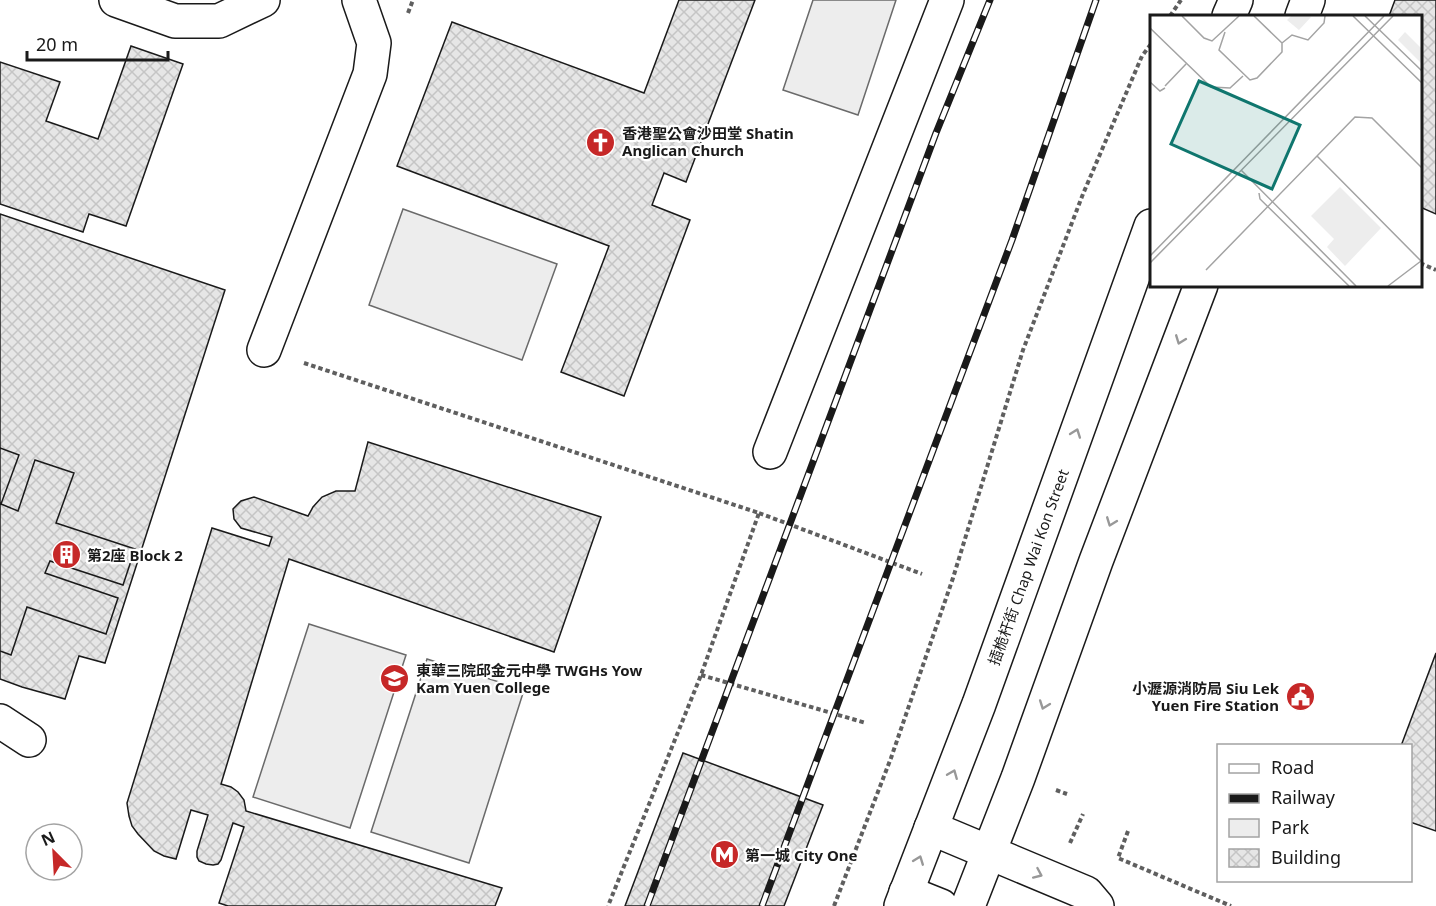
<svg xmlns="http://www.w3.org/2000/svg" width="1436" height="906" font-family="'Noto Sans','Noto Sans TC',sans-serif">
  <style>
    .green { fill: #ededed; stroke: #6a6a6a; stroke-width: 1.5 }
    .building { fill: url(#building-cross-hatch); stroke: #1a1a1a; stroke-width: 1.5 }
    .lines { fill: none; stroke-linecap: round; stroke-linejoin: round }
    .minor-casing { stroke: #1a1a1a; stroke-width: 36 }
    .path { stroke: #5f5f5f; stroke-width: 4; stroke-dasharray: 4.5 3; stroke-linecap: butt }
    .minor { stroke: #fff; stroke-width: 33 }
    .rail-casing { stroke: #1a1a1a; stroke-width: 7 }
    .rail { stroke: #fff; stroke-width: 4.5; stroke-dasharray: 14; stroke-linecap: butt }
    .oneway { stroke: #989898 }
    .labels { text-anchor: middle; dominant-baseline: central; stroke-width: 4.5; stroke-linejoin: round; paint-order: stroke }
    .poi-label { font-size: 15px; font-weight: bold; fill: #1a1a1a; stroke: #fff; text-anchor: start }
    .street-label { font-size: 15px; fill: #1a1a1a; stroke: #fff }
    .inset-road { fill: none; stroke: #a3a3a3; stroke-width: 1.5 }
    .view { fill: #0f766e; fill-opacity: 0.15; stroke: #0f766e; stroke-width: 3 }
    .inset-edge { fill: none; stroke: #1a1a1a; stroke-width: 3 }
  </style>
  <defs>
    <pattern id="building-cross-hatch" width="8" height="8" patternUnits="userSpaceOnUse" patternTransform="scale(1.5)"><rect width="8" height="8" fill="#e6e6e6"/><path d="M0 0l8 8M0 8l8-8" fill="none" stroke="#c5c5c5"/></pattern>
  </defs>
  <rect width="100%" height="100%" fill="#fff"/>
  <g class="green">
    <polygon points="813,0 896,0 858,115 783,90"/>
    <polygon points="403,209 557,264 522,360 369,305"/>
    <polygon points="309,624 406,655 350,828 253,797"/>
    <polygon points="427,659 524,690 469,863 371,832"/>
  </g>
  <g class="building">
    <polygon points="679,0 755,0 686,182 664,173 652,205 690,220 624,396 561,372 609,246 397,166 452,22 644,93"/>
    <polygon points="1395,0 1436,0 1436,214 1420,207 1420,16 1389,16"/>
    <polygon points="131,46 183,64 126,226 89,214 83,232 0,204 0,62 60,82 46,121 98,139"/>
    <polygon points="0,214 225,290 105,663 79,656 65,699 22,687 0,679"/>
    <polygon points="368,442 601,517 554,652 289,559 221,784 231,787 238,792 244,800 246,811 502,888 495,906 228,906 219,903 244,827 233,823 221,860 218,864 213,865 206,864 199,861 197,857 197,851 208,815 191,810 176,859 164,856 154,851 138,834 132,826 129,816 127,803 212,528 269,546 272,537 241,528 234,519 233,509 241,501 254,497 308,516 313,507 322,497 336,491 355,491"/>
    <polygon points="0,448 19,455 1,504 18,511 35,460 74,473 56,523 135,549 123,585 50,561 45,573 118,598 106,634 27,607 11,655 0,651"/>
    <polygon points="1436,653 1436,831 1410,822 1410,746 1401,746"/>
    <polygon points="683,753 823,805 784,906 625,906"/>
  </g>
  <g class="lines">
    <defs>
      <g id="minor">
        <polyline points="116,0 175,21 219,21 263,0"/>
        <polyline points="1229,16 1236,0"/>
        <polyline points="1302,16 1308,0"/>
        <polyline points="264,350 370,74 374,43 359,0"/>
        <polyline points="770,452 947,0"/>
        <polyline points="0,721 29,740"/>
        <polyline points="931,828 1086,893 1097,906"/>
        <polyline points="906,892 941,906"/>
        <polyline points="901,906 979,704 1151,226"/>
        <polyline points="968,906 1018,778 1096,561 1201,285"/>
      </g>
    </defs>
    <use href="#minor" class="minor-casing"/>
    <g class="path">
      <polyline points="408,13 413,0"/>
      <polyline points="1170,16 1181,0"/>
      <polyline points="1420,263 1436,270"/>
      <polyline points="304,363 759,513 701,675 608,906"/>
      <polyline points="759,513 922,574"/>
      <polyline points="701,675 866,723"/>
      <polyline points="1056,790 1067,794"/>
      <polyline points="1128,831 1118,858 1231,906"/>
      <polyline points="1070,843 1083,814"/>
      <polyline points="834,906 891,758 953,578 1023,350 1083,194 1142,56 1151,44"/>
    </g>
    <use href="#minor" class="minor"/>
    <defs>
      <g id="rail">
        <polyline points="647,906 936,133 990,0"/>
        <polyline points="762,906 1012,240 1096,0"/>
      </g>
    </defs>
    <use href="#rail" class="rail-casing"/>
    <use href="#rail" class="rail"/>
  </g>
  <defs><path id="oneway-chevron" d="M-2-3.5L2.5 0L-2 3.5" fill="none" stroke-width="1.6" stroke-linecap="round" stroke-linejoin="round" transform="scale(1.5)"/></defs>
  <g class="oneway">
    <use href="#oneway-chevron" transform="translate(1180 340) rotate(111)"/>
    <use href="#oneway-chevron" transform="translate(1076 433) rotate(-70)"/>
    <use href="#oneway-chevron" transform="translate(1111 522) rotate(111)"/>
    <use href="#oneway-chevron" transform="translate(1044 705) rotate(110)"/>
    <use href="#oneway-chevron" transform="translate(953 774) rotate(-68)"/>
    <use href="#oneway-chevron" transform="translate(919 860) rotate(-69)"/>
    <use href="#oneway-chevron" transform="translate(1038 874) rotate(24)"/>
  </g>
  <defs>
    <symbol id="church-disc" viewBox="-11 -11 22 22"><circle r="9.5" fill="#c62828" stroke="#fff"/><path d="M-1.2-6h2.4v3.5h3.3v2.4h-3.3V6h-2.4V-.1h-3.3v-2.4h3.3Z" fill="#fff"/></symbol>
    <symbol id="building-disc" viewBox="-11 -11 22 22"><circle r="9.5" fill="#c62828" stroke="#fff"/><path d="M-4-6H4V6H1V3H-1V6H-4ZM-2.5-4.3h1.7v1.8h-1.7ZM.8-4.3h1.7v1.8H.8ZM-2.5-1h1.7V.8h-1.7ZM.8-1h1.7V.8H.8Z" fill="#fff"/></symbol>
    <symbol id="school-disc" viewBox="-11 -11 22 22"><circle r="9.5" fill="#c62828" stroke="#fff"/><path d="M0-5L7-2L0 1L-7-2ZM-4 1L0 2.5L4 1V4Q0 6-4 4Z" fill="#fff"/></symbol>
    <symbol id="civic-disc" viewBox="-11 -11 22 22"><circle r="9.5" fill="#c62828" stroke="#fff"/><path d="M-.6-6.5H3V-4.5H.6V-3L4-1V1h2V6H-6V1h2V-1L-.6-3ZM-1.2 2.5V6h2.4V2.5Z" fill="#fff"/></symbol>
    <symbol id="metro-disc" viewBox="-11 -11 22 22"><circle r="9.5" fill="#c62828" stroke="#fff"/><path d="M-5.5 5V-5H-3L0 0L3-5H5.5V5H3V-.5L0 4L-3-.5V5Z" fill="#fff"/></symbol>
  </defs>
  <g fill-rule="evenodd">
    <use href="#church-disc" x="584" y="126" width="33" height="33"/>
    <use href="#building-disc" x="50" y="538" width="33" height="33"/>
    <use href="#school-disc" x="378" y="662" width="33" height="33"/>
    <use href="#civic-disc" x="1284" y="680" width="33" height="33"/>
    <use href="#metro-disc" x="708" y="838" width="33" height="33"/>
  </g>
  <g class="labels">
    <g class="poi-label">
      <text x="622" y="133">香港聖公會沙田堂 Shatin<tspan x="622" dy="17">Anglican Church</tspan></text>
      <text x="87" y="555">第2座 Block 2</text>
      <text x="416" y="670">東華三院邱金元中學 TWGHs Yow<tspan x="416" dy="17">Kam Yuen College</tspan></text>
      <text x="1279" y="688" text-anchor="end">小瀝源消防局 Siu Lek<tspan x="1279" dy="17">Yuen Fire Station</tspan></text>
      <text x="745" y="855">第一城 City One</text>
    </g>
    <g class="street-label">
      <text transform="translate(1028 567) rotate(-70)">插桅杆街 Chap Wai Kon Street</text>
    </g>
  </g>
  <g transform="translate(1150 15)">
    <rect width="272" height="272" fill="#fff"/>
    <path d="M141,1h18l2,1 -12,13 -12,-10zM255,17l16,16v15l-23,-23zM190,172l41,41 -36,38 -18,-19 7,-8 -23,-23z" fill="#ededed"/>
    <path class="inset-road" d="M32,1l22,22 8,3 27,-25M104,1l28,27M203,1l69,67M215,1l57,55M0,13l61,59 19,1 13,-12M75,17l-6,18 31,30 7,-2 25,-26v-9M132,28l10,-8 16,5 16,-17 1,-7M0,67l10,9 5,-3M15,71l21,-22M167,141l104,105M91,155l115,116M109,178l1,6 89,87M0,241l234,-240M0,248l243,-247M56,255l149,-153 17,1 50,50M238,271l33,-25"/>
    <path class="view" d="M49,66l101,44 -28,64 -101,-45z"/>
    <rect width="272" height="272" class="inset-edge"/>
  </g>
  <rect x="1217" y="744" width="195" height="138" fill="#ffffff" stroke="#a3a3a3" stroke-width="1.5"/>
  <rect x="1229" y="764" width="30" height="9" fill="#ffffff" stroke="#a3a3a3" stroke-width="1.5"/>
  <text x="1271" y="774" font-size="18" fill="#1a1a1a">Road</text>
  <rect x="1229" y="794" width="30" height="9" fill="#1a1a1a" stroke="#a3a3a3" stroke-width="1.5"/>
  <text x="1271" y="804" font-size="18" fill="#1a1a1a">Railway</text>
  <rect x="1229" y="819" width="30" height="18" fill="#ededed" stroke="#a3a3a3" stroke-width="1.5"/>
  <text x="1271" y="834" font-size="18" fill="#1a1a1a">Park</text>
  <rect x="1229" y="849" width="30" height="18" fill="url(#building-cross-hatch)" stroke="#a3a3a3" stroke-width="1.5"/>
  <text x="1271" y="864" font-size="18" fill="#1a1a1a">Building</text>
  <g transform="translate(54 852) rotate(336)"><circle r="28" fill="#ffffff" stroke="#a3a3a3" stroke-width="1.5"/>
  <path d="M0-4.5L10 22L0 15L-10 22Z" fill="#c62828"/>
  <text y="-9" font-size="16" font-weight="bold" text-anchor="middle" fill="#1a1a1a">N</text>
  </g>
  <path d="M27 51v9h141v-9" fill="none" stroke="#1a1a1a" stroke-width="3"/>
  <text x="36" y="51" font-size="18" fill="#1a1a1a" stroke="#ffffff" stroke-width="4.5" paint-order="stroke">20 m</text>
</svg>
